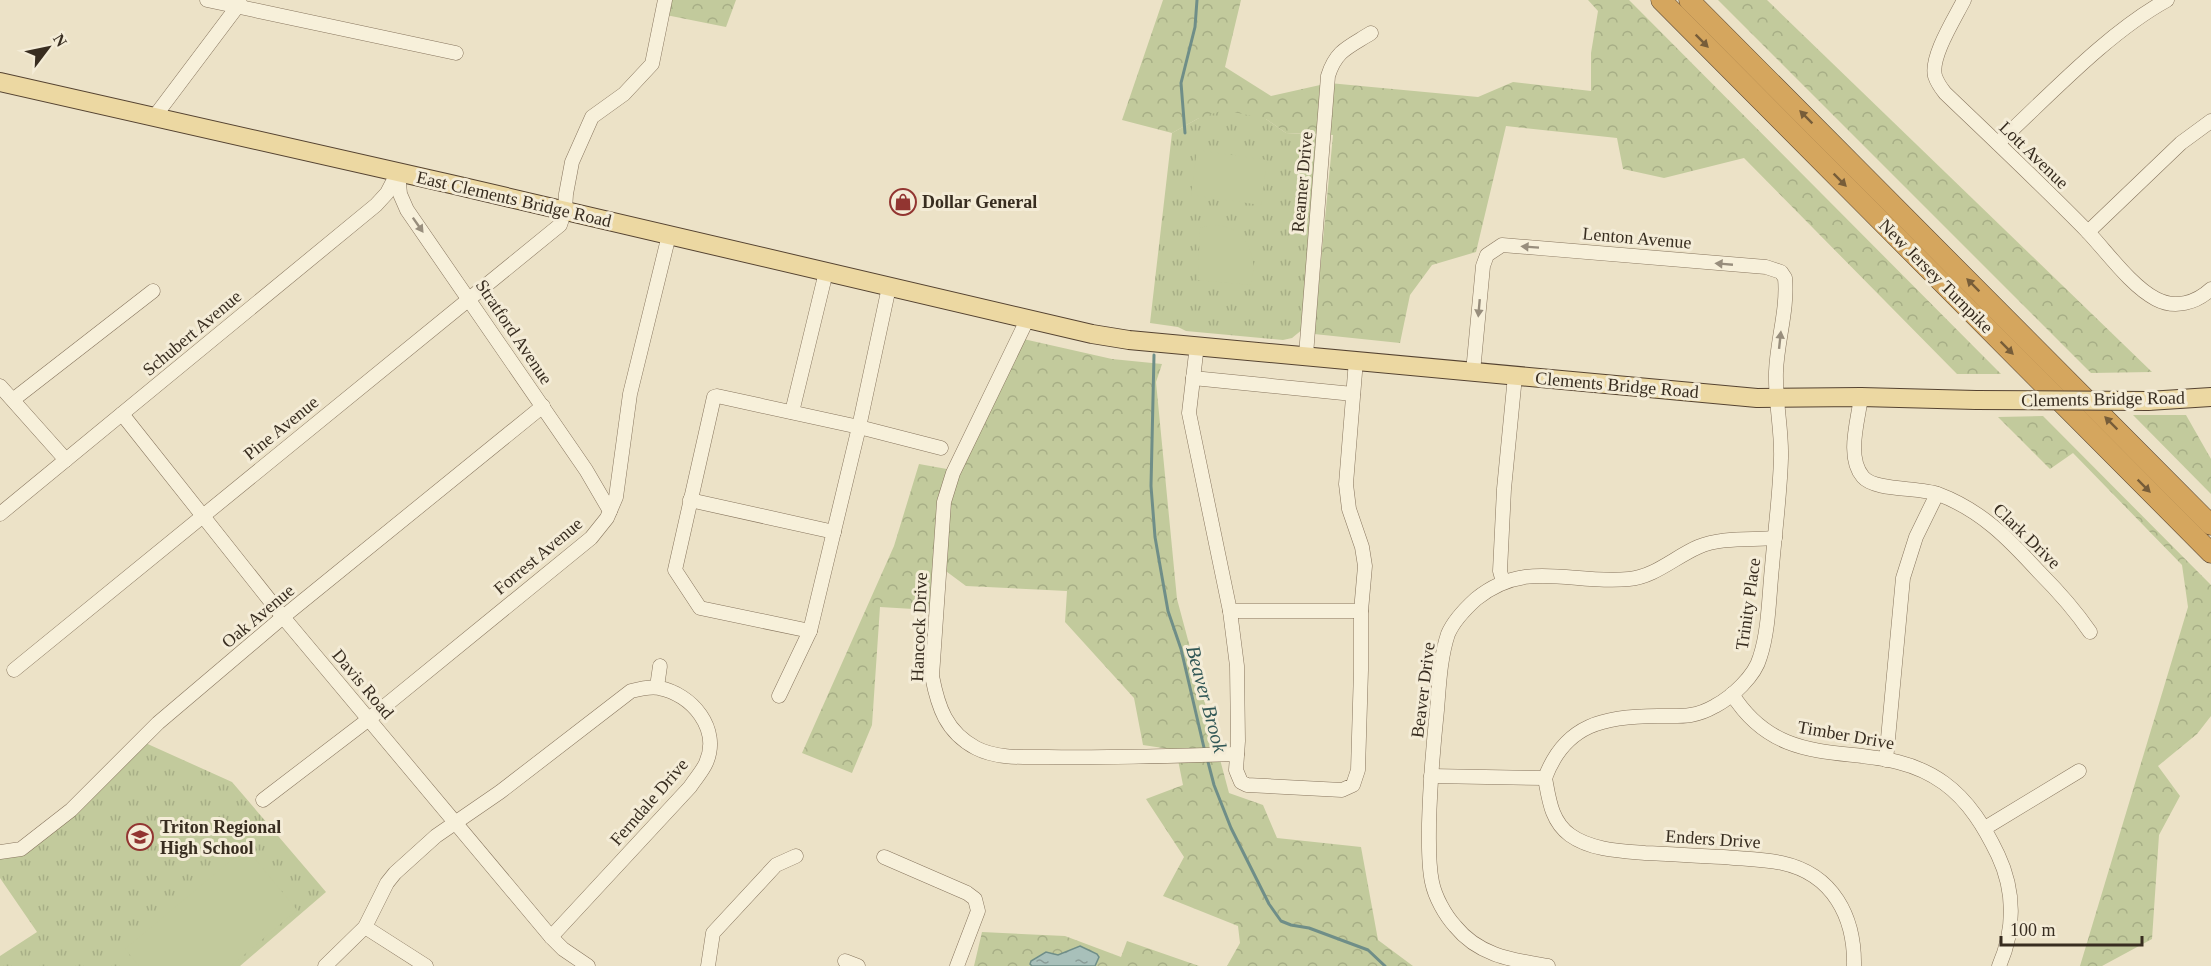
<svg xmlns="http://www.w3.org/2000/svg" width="2211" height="966" font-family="'Times New Roman',serif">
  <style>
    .forest { fill: url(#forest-crowns) }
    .park { fill: url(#park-tufts) }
    .pitch { fill: #c2ca9c }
    .water { fill: url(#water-ripples); stroke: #6f8e88; stroke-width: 1.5 }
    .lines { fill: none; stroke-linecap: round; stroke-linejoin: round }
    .stream { stroke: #6f8e88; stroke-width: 3 }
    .minor-casing { stroke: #87755e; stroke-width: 15 }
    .major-casing { stroke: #554331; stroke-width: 20 }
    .highway-casing { stroke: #554331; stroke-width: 21 }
    .minor { stroke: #f7f0da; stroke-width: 14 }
    .major { stroke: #ecd8a2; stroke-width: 18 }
    .highway { stroke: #d5a65e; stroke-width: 20 }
    .major-bridge-casing { stroke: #554331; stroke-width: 20; stroke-linecap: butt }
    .major-bridge { stroke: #ecd8a2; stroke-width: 18 }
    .oneway { fill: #775d39 }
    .oneway2 { fill: #988e7d }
    .labels { text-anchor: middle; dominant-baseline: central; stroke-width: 6; stroke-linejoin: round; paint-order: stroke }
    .street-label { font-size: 18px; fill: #382d20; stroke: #f4ecd7 }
    .poi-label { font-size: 18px; font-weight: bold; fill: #382d20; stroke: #f4ecd7; text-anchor: start }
    .water-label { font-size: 20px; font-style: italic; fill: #315756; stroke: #f4ecd7 }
  </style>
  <defs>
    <pattern id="forest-crowns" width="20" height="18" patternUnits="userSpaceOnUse" patternTransform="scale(1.5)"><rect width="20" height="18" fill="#c2ca9c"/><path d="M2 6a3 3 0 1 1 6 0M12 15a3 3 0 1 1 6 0" fill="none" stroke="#a7ae86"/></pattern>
    <pattern id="park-tufts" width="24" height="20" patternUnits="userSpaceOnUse" patternTransform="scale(1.5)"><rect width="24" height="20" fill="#c2ca9c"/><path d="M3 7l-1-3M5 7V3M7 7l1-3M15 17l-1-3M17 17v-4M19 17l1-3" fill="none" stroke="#a7ae86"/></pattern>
    <pattern id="water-ripples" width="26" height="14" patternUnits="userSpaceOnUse" patternTransform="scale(1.5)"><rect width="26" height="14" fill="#a8c0ba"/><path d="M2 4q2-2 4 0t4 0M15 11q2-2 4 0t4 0" fill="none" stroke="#8a9c97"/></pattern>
  </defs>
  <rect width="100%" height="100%" fill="#ece2c7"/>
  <g class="forest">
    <polygon points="665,0 736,0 726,27 661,14"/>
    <polygon points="1163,0 1241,0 1225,67 1271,96 1329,83 1478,97 1513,82 1591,91 1591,53 1598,11 1588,0 1629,0 2001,374 1957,374 1744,158 1664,178 1623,169 1617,138 1506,126 1476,252 1432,265 1410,295 1400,343 1314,334 1333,135 1286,133 1266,119 1199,118 1172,133 1122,120"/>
    <polygon points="1718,0 1767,0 2152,372 2091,373"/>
    <polygon points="1019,338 1112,359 1162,364 1156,382 1177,599 1229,793 1263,805 1277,838 1361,847 1378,940 1413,966 1227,966 1240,943 1238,926 1163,896 1184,857 1146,799 1183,785 1176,750 1143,745 1134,698 1065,622 1067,591 966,586 935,563 930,610 880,607 872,725 852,773 802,753 894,546 919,464 958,471"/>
    <polygon points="2133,415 2186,415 2211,459 2211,494"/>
    <polygon points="2043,416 2211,585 2211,716 2197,734 2158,766 2180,796 2159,835 2152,939 2102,966 2080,966 2188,607 2182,565 2073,453 2050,469 1998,417"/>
    <polygon points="982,932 1065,936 1121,957 1127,941 1199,966 974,966"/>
  </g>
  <g class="park">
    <polygon points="1224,110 1266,119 1286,133 1319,135 1303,329 1292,338 1283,340 1186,331 1178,327 1150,323 1172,133 1199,118"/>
    <polygon points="141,741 232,782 326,892 240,966 0,966 0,956 37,932 0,878 0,857 29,851"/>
  </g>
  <g class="pitch">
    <polygon points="1197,150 1267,160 1261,205 1191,195"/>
    <path d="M1212,225c32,-2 49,33 38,60l-52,-5 2,-52z"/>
    <polygon points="246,848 297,910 231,966 139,966 125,949"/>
  </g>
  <polygon class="water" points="1080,946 1097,954 1099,957 1095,966 1032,966 1030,964 1031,961 1046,952 1058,955"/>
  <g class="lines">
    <g class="stream">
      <polyline points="1185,133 1181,83 1195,27 1197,0"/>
      <polyline points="1154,355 1151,486 1155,537 1168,611 1181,649 1205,752"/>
      <polyline points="1207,758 1214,785 1231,828 1269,904 1281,921 1291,925 1309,928 1368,950 1385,966"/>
    </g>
    <defs>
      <g id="minor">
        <polyline points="207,0 456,53"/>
        <path d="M1964,0c-9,18 -34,57 -29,76 2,6 6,12 10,17 48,46 96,91 142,138 20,21 44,55 69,68 19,10 40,4 55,-10"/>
        <polyline points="155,116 240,3"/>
        <path d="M1998,143c51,-47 109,-110 169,-143"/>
        <polyline points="398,172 400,194 407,210 586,470 610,511"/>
        <polyline points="2088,232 2181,143 2211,121"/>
        <path d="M1027,320l-74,153 -9,29 -12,174c6,31 14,56 44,72 21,11 49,9 72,9 63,1 126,-1 189,-3"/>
        <polyline points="1197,345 1189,413 1230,611 1361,611"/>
        <path d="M1306,355l22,-279c8,-26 21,-29 43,-43"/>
        <path d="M1473,372l10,-106 4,-11 15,-10 264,22 15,5 4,6c3,31 -8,63 -9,94 -1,29 6,58 5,86 -1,36 -6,73 -9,109 -3,28 -3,63 -12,90 -5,19 -28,40 -45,49 -21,12 -34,10 -57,10 -53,0 -93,8 -113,62"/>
        <polyline points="1193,378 1353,394"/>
        <polyline points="0,386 66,460"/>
        <path d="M1861,397c-3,24 -15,60 2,80 12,14 56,10 75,17 43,16 71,45 101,78 19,19 36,38 51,60"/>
        <polyline points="14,399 153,291"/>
        <polyline points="792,412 826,272"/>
        <polyline points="122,414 283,617 551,937 563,949 588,966"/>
        <polyline points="690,500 834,532"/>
        <polyline points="0,514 376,205 387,193 398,172"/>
        <polyline points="1503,582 1500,571 1504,489 1515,376"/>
        <polyline points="1230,611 1237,666 1238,741 1236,770 1241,782 1247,785 1342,790 1353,785 1358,770 1361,670 1361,611 1365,566 1362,547 1349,509 1346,484 1356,360"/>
        <polyline points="810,631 700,608 675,570 714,397 717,396 859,427 941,448"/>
        <polyline points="14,670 560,225 565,210 566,194 572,162 592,117 624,94 652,64 665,0"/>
        <polyline points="657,687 660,666"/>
        <path d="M1732,694c56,89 142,38 212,89 25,18 41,45 54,72 17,36 17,75 1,111"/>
        <polyline points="779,696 810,631 859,427 889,287"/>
        <polyline points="1886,760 1903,578 1916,537 1937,494"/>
        <polyline points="1431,776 1545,778"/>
        <path d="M1545,778c4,21 6,43 25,57 21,15 50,16 75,18 26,1 52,3 78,4 20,2 40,2 59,6 51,11 73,54 72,103"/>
        <polyline points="263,800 369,719 591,538 607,518 616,497 630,394 669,235"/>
        <polyline points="1985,828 2079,771"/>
        <polyline points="0,852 21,849 71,810 158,723 283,617 543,406"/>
        <polyline points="884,857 967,893 975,899 978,911 957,966"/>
        <polyline points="365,927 426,966"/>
        <polyline points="845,961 858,966"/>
        <path d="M325,966l40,-39 22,-44 8,-10 41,-37 64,-44 131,-101c8,-2 19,-5 28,-3 33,6 62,41 47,75 -4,9 -11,16 -16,24l-139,150"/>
        <polyline points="708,966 713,933 776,865 796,856"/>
        <path d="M1548,966c-35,-6 -69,-10 -93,-40 -10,-11 -20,-29 -23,-44 -4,-19 -3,-39 -3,-58 1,-38 4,-76 8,-114 2,-24 3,-52 11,-76 6,-14 17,-25 28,-35 50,-41 96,-14 153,-20 25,-2 46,-22 69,-32 23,-10 52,-7 77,-9"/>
      </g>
      <g id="major">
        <polyline points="0,82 455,185 1092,334 1129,340 1757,398 1861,397 1976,400"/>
        <polyline points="2148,401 2211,397"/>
      </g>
      <g id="highway">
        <polyline points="1661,0 2211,553"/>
        <polyline points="1689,0 2211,525"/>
      </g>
    </defs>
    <use href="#minor" class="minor-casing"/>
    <use href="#major" class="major-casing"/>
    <use href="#highway" class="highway-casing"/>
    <use href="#minor" class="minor"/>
    <use href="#major" class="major"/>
    <use href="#highway" class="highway"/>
    <defs>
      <polyline id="major-bridge" points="1976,400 2148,401"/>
    </defs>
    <use href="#major-bridge" class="major-bridge-casing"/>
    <use href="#major-bridge" class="major-bridge"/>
  </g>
  <defs><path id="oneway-solid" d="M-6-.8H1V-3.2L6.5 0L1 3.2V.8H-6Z" transform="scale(1.5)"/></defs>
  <g class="oneway">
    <use href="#oneway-solid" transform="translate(1702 41) rotate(45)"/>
    <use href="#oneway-solid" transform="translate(1806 117) rotate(-135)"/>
    <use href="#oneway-solid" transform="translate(1840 180) rotate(45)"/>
    <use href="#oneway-solid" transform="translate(1973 285) rotate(-135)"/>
    <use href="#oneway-solid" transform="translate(2007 348) rotate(45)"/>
    <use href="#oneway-solid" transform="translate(2111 423) rotate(-135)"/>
    <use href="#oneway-solid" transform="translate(2144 486) rotate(45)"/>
  </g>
  <g class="oneway2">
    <use href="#oneway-solid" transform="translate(418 225) rotate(55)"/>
    <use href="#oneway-solid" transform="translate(1530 247) rotate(-176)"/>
    <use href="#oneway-solid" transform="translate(1724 264) rotate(-175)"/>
    <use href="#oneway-solid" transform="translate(1479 308) rotate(95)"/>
    <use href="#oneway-solid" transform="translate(1780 340) rotate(-84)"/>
  </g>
  <defs>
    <symbol id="shop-ring" viewBox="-11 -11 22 22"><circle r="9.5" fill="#f4ecd7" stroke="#923531" stroke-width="1.5"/><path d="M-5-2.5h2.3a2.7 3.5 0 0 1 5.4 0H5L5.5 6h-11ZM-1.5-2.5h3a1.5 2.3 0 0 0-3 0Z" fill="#923531"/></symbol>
    <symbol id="school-ring" viewBox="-11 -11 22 22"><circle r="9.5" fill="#f4ecd7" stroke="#923531" stroke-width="1.5"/><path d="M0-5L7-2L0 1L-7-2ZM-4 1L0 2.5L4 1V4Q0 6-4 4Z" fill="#923531"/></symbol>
  </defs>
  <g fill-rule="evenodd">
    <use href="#shop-ring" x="888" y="187" width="30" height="30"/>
    <use href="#school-ring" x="125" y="822" width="30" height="30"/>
  </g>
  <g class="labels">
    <g class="street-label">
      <text transform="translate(2034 155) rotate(44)">Lott Avenue</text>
      <text transform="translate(1302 182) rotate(-85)">Reamer Drive</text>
      <text transform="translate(514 199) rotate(13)">East Clements Bridge Road</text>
      <text transform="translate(1637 238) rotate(5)">Lenton Avenue</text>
      <text transform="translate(1936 276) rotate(45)">New Jersey Turnpike</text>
      <text transform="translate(514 332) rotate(56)">Stratford Avenue</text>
      <text transform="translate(192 333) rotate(-40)">Schubert Avenue</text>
      <text transform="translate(1617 385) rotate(5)">Clements Bridge Road</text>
      <text transform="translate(2103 399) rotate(-1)">Clements Bridge Road</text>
      <text transform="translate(281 428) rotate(-39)">Pine Avenue</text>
      <text transform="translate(2027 536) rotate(44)">Clark Drive</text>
      <text transform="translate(538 556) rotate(-40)">Forrest Avenue</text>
      <text transform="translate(1748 604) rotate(-82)">Trinity Place</text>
      <text transform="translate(258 616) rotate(-40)">Oak Avenue</text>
      <text transform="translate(919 627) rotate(-88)">Hancock Drive</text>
      <text transform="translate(363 684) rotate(50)">Davis Road</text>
      <text transform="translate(1423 690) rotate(-83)">Beaver Drive</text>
      <text transform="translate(1846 735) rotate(10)">Timber Drive</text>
      <text transform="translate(649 802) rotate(-49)">Ferndale Drive</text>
      <text transform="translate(1713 839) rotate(4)">Enders Drive</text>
    </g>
    <g class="poi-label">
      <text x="922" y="202">Dollar General</text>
      <text x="160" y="827">Triton Regional<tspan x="160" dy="21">High School</tspan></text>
    </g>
    <g class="water-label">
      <text transform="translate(1207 699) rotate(75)">Beaver Brook</text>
    </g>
  </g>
  <g transform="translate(48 48) rotate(58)" stroke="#f4ecd7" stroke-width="4.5" paint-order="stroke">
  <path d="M0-4.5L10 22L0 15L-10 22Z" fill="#382d20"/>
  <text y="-9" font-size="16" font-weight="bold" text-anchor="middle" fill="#382d20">N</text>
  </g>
  <path d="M2001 936v9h141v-9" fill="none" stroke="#382d20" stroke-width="3"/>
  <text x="2010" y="936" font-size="18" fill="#382d20" stroke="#f4ecd7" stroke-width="4.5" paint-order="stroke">100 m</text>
</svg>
